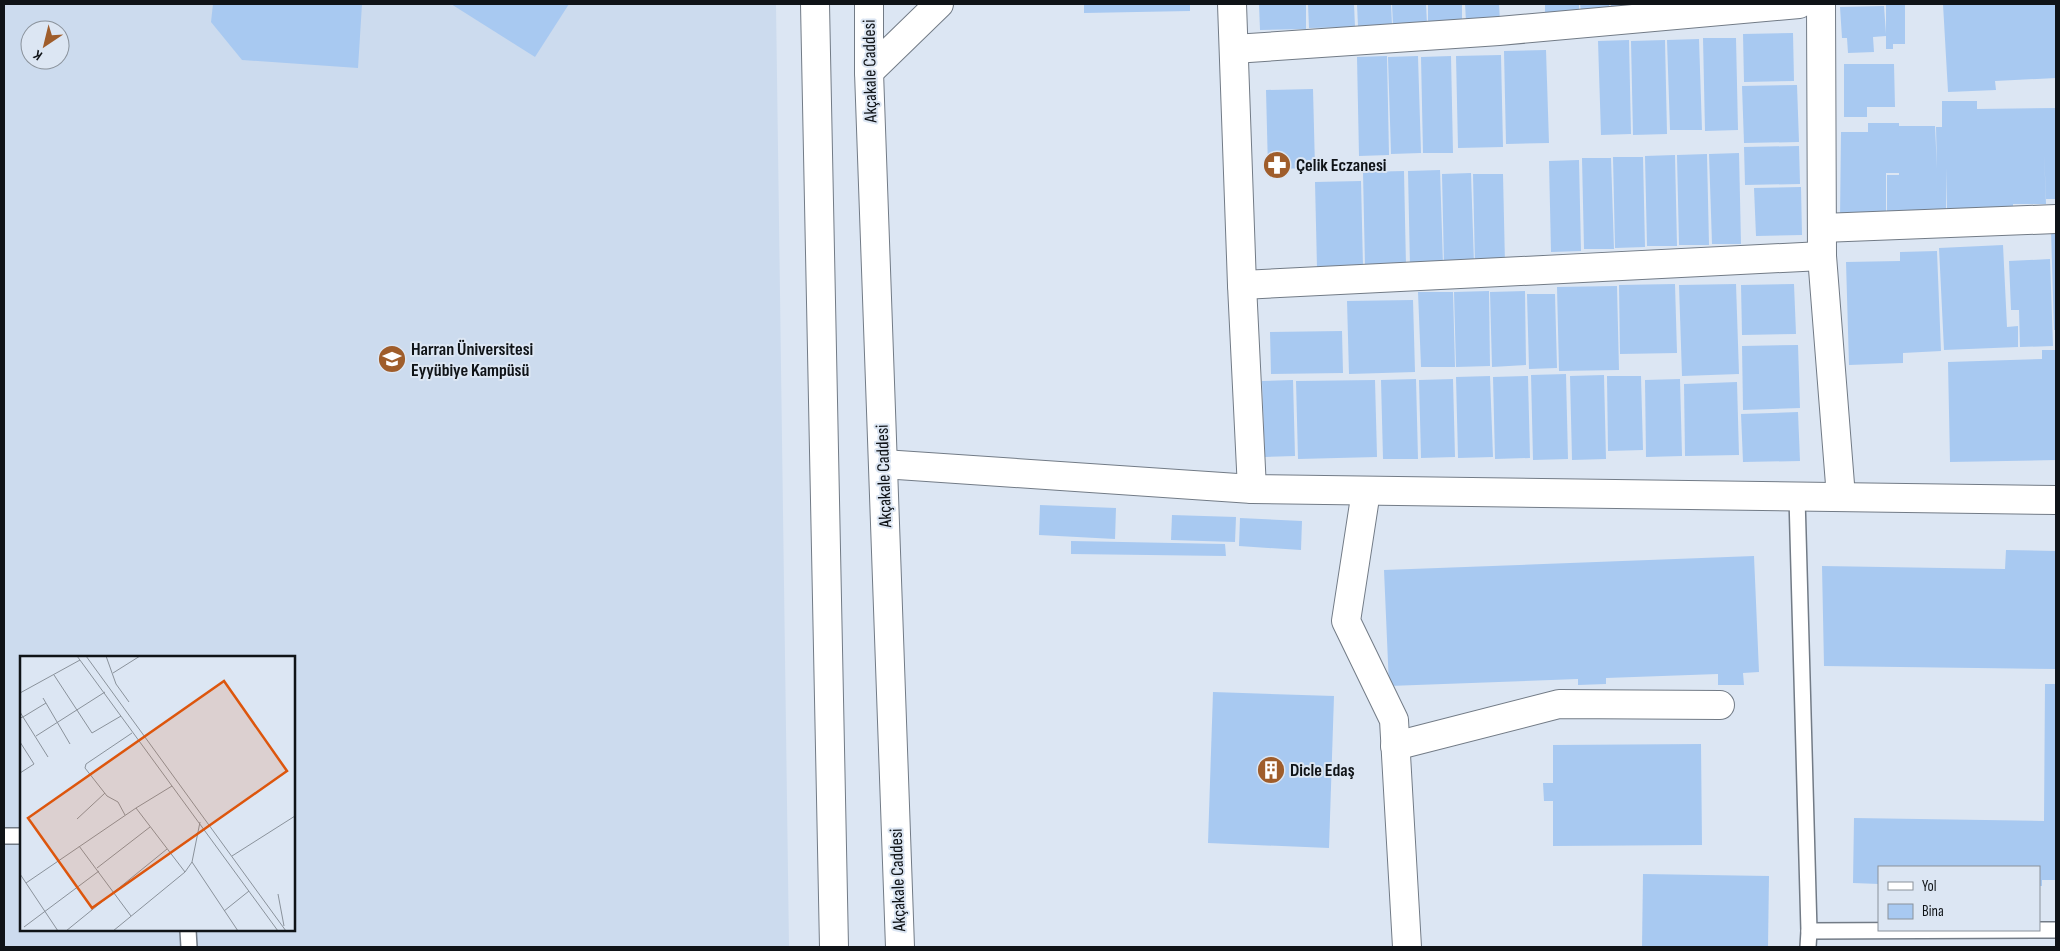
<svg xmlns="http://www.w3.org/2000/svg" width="2060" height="951" font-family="'Sofia Sans Condensed',sans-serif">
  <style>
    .built { fill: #ccdbee; fill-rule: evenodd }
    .building { fill: #a8c9f1 }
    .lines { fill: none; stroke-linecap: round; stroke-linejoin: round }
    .service-casing { stroke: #727b86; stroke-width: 18 }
    .minor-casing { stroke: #727b86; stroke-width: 30 }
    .tertiary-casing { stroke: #727b86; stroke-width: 30 }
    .primary-casing { stroke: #727b86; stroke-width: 30 }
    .service { stroke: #fff; stroke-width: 15 }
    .minor { stroke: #fff; stroke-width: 28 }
    .tertiary { stroke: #fff; stroke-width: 28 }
    .primary { stroke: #fff; stroke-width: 28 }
    .labels { text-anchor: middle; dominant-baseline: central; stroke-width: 4; stroke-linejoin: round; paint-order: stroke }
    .street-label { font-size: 18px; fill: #0f1317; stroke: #dce6f3 }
    .poi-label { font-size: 18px; font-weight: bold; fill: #0f1317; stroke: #dce6f3; text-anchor: start }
    .inset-road { fill: none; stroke: #8a929b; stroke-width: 1 }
    .view { fill: #dd560d; fill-opacity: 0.15; stroke: #dd560d; stroke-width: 2.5 }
    .inset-edge { fill: none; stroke: #0f1317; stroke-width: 2.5 }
  </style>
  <rect width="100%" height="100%" fill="#dce6f3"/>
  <path class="built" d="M4,4h772l13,943h-785zM30,30h30v30h-30zM21,657h273v273h-273z"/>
  <g class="building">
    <polygon points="213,4 362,4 358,68 242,60 211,22"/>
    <polygon points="451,4 569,4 535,57"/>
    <polygon points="1084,4 1190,4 1190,11 1084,13"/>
    <polygon points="1259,4 1306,4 1306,29 1260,30"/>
    <polygon points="1308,4 1354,4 1355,27 1309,28"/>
    <polygon points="1357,4 1391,4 1392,25 1358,26"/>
    <polygon points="1392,4 1426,4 1427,24 1393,25"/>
    <polygon points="1428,4 1462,4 1462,22 1428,23"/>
    <polygon points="1465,4 1499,4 1500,21 1466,21"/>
    <polygon points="1545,4 1579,4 1579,14 1545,15"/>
    <polygon points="1580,4 1609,4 1609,12 1581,12"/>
    <rect x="1611" y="4" width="33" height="6"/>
    <polygon points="1886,4 1905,4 1905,44 1893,44 1893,49 1886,49 1886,36 1873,37 1874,52 1848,53 1847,38 1842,38 1840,7 1884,6 1886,34"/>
    <polygon points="1943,4 2056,4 2056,78 1995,81 1996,90 1948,92"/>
    <polygon points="1793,33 1794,81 1744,82 1743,34"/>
    <polygon points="1703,38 1736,38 1738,130 1705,131"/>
    <polygon points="1699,39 1702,130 1670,130 1667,40"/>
    <polygon points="1629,40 1631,134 1601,135 1598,41"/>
    <polygon points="1665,40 1667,134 1633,135 1631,41"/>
    <polygon points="1546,50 1549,143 1506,144 1504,51"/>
    <polygon points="1501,55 1503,147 1458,148 1456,56"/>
    <polygon points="1387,56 1389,155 1359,156 1357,57"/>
    <polygon points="1418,56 1421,153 1391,154 1388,57"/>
    <polygon points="1451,56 1453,153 1423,153 1421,57"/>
    <polygon points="1844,64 1894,64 1895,107 1867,107 1867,117 1844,117"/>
    <polygon points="1797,85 1799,142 1744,143 1742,86"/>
    <polygon points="1313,89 1315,168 1268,169 1266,90"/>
    <polygon points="1942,101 1977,101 1977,109 2056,108 2056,199 2046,199 2044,151 2046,204 2013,204 2013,209 1947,210 1946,168 1946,211 1887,212 1887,175 1899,175 1899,173 1886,173 1886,219 1840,219 1841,132 1868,132 1868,123 1899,123 1899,126 1935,126 1937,169 1936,127 1942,127"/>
    <polygon points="1799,146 1800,184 1745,185 1744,147"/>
    <polygon points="1739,153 1741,244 1712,244 1709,154"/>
    <polygon points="1707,154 1709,245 1679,245 1677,155"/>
    <polygon points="1675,155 1677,246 1647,246 1645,156"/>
    <polygon points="1613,157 1643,157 1645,247 1615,248"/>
    <polygon points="1582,158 1611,158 1614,249 1584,249"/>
    <polygon points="1579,160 1581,251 1551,252 1549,161"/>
    <polygon points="1440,170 1443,265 1410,266 1408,171"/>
    <polygon points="1404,171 1406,266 1365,267 1363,172"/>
    <polygon points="1471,173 1474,264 1444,265 1442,174"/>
    <polygon points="1473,174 1503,174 1505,264 1475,265"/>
    <polygon points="1361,181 1363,267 1317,268 1315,182"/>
    <polygon points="1801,187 1802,235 1756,236 1754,188"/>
    <polygon points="2056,229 2056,330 2054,330 2051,230"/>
    <polygon points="2003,245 2007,327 2018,326 2018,347 1944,350 1939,248"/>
    <polygon points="1937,251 1941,351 1903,353 1903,363 1849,365 1846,262 1900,261 1900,252"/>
    <polygon points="2050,259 2053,346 2020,347 2019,310 2011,310 2009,261"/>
    <polygon points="1675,284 1677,353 1620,354 1619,285"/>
    <polygon points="1736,284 1739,374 1682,376 1679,285"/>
    <polygon points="1794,284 1796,334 1742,335 1741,285"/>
    <polygon points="1617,286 1619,370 1559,371 1557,287"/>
    <polygon points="1489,291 1490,366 1456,367 1454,292"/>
    <polygon points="1525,291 1526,365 1492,367 1490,292"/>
    <polygon points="1418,292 1453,292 1455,367 1421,367"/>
    <polygon points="1527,294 1555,294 1557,368 1529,369"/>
    <polygon points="1413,300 1415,372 1349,374 1347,301"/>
    <polygon points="1342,331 1343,373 1271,374 1270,332"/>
    <polygon points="1798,345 1800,408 1743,410 1742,346"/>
    <polygon points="2042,350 2056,350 2056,460 1950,462 1948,362 2042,359"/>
    <polygon points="1566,374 1568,459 1533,460 1531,375"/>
    <polygon points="1604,375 1606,459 1572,460 1570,376"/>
    <polygon points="1490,376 1493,457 1458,458 1456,377"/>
    <polygon points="1528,376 1530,458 1495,459 1493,377"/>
    <polygon points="1607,376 1641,376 1643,450 1608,451"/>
    <polygon points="1416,379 1418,459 1383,459 1381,380"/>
    <polygon points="1453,379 1455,457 1421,458 1419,380"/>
    <polygon points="1680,379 1682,456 1646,457 1645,380"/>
    <polygon points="1293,380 1295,456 1265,457 1262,381"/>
    <polygon points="1375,380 1377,457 1298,459 1296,381"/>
    <polygon points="1737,382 1739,455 1685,456 1684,384"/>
    <polygon points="1798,412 1800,461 1743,462 1741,414"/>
    <polygon points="1040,505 1116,508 1115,539 1039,535"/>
    <polygon points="1172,515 1236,517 1235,542 1171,540"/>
    <polygon points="1240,518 1302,521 1301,550 1239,546"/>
    <polygon points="1071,541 1225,544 1226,556 1071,554"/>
    <polygon points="2006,550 2056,551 2056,669 1824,666 1822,566 2005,569"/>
    <polygon points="1754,556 1759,672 1743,673 1744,685 1718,685 1718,674 1606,678 1606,684 1578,685 1578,679 1389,686 1384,570"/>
    <polygon points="2045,684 2056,684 2056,880 2042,880 2042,886 2039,886 2039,867 1879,867 1879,884 1853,883 1854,818 2044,821"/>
    <polygon points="1213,692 1334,696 1329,848 1208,843"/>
    <polygon points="1701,744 1702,845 1553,846 1553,801 1544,801 1543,783 1553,783 1553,745"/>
    <polygon points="1643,874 1769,876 1768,947 1642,947"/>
  </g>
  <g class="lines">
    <defs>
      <g id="service">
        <polyline points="1797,497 1809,931 1808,947"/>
        <polyline points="4,836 21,836"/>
        <polyline points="188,930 189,947"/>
        <polyline points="1809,931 2056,930"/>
      </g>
      <g id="minor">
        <polyline points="1232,4 1242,285 1252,489 2056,500"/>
        <polyline points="1821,4 1822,256 1841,497"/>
        <polyline points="1234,49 1499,31 1799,4"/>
        <polyline points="1822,228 2056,219"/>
        <polyline points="1242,285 1822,256"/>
        <polyline points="883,464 1252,489"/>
        <polyline points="1366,491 1346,621 1394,720 1407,947"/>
        <polyline points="1395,746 1559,704 1720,705"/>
      </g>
      <polyline id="tertiary" points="869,72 939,4"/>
      <g id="primary">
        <polyline points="815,4 834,947"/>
        <polyline points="869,4 869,72 900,947"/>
      </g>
    </defs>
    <use href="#service" class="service-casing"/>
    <use href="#minor" class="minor-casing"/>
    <use href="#tertiary" class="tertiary-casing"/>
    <use href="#primary" class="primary-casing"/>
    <use href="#service" class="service"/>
    <use href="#minor" class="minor"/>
    <use href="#tertiary" class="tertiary"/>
    <use href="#primary" class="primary"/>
  </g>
  <defs>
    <symbol id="pharmacy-disc" viewBox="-11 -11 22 22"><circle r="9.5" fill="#9f5d2b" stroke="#dce6f3"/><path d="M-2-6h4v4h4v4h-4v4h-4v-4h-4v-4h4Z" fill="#fff"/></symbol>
    <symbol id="university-disc" viewBox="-11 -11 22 22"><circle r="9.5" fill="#9f5d2b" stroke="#dce6f3"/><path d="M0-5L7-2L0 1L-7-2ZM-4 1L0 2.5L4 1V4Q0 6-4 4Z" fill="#fff"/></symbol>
    <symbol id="building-disc" viewBox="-11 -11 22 22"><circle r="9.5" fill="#9f5d2b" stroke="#dce6f3"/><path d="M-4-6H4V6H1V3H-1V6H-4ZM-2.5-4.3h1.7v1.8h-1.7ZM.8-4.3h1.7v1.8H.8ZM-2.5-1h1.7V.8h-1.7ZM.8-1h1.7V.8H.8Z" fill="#fff"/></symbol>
  </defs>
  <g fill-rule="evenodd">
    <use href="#pharmacy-disc" x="1261" y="149" width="32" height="32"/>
    <use href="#university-disc" x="376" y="343" width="32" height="32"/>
    <use href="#building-disc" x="1255" y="754" width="32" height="32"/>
  </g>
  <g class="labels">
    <g class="street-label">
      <text transform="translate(870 71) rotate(-91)">Akçakale Caddesi</text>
      <text transform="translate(884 476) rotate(-92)">Akçakale Caddesi</text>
      <text transform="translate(898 880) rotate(-92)">Akçakale Caddesi</text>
    </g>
    <g class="poi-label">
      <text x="1296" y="165">Çelik Eczanesi</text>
      <text x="411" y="349">Harran Üniversitesi<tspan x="411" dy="21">Eyyübiye Kampüsü</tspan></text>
      <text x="1290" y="770">Dicle Edaş</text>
    </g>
  </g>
  <g transform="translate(20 656)">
    <rect width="275" height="275" fill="#dce6f3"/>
    <path class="inset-road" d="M57,0l201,275M66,0l200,275M86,0l10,28 13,18M93,17l27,-17M34,19l38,58 29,-17M0,37l60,-33M23,42l27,46M0,56l3,5 23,-14M0,62l3,-1 25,40M16,80l69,-44M0,86l14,22 -14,9M116,152l36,-22M105,159l-7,-13 -11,-6 -22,-28 1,-4 46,-31M57,163l28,-26M59,190l52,70M212,200l63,-40M172,206l46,69M77,212l53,-41M0,218l38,57M6,227l110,-75 49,64M258,238l6,32M204,255l25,-20M4,271l75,-56M46,275l101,-82M93,275l72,-59 7,-10 8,-40"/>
    <path class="view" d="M204,25l63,90 -195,137 -64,-90z"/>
    <rect width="275" height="275" class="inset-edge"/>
  </g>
  <rect width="2060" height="951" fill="none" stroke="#0f1317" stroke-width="10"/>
  <rect x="1878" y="866" width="162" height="65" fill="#dce6f3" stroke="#8a929b"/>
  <rect x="1888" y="882" width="25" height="8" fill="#ffffff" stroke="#8a929b"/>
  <text x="1922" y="891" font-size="15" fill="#0f1317">Yol</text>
  <rect x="1888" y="904" width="25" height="15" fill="#a8c9f1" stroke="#8a929b"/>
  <text x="1922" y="916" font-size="15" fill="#0f1317">Bina</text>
  <g transform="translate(45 45) rotate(215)"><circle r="24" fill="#dce6f3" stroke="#8a929b"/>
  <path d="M0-4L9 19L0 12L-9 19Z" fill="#9f5d2b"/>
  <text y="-8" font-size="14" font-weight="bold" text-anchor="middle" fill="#0f1317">K</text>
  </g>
</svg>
